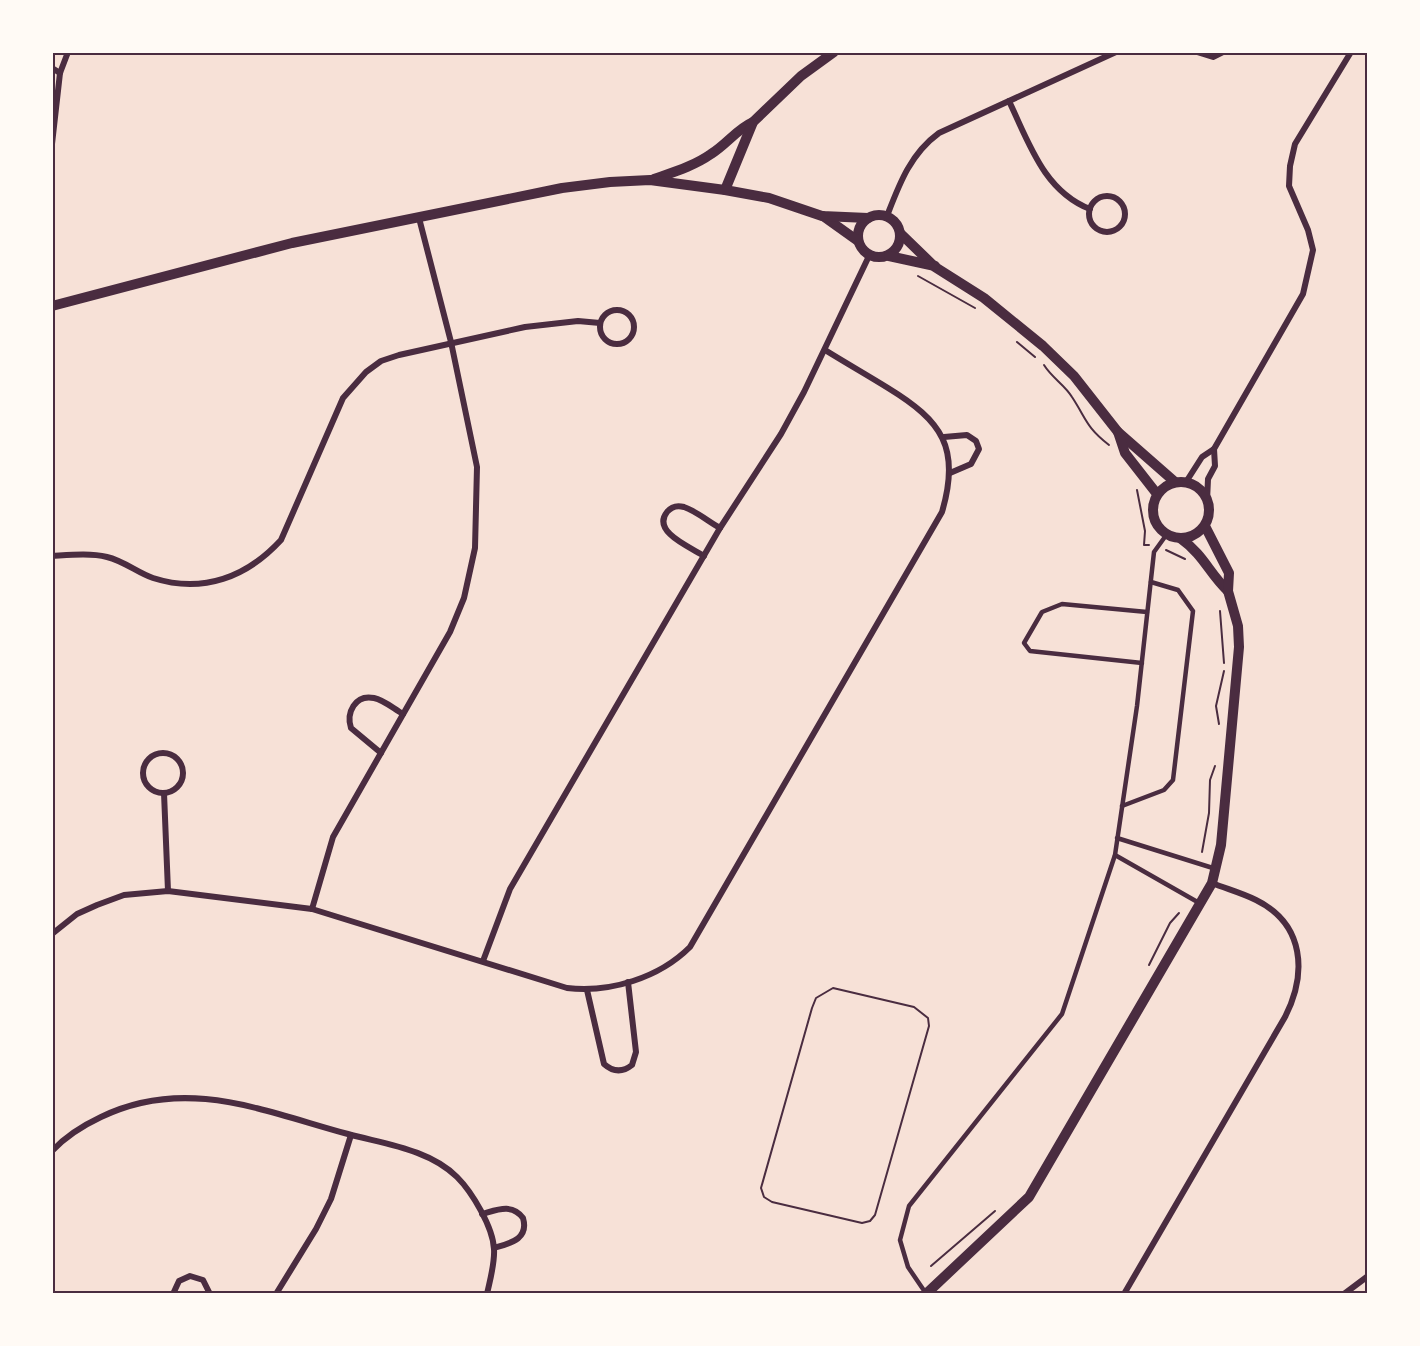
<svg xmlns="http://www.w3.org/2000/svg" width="1420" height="1346" font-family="Barlow,sans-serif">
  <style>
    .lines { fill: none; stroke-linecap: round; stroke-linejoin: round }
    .path { stroke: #4a2c40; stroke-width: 2 }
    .service { stroke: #4a2c40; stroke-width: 4.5 }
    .minor { stroke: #4a2c40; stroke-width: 6 }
    .tertiary { stroke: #4a2c40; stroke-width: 10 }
    .neatline { fill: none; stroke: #4a2c40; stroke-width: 2 }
  </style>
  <rect width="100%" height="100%" fill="#f7e1d7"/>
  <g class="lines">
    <g class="path">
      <polyline points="918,276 975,308"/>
      <polyline points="1017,342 1035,357"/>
      <path d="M1044,365c8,13 21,20 28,32 15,23 14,30 37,48"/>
      <polyline points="1137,490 1145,531 1144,545 1149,545"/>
      <polyline points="1166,550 1185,559"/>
      <polyline points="1220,611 1224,663"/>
      <polyline points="1219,724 1216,706 1224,671"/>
      <polyline points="1202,852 1209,813 1210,780 1215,766"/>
      <polyline points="1149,965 1170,923 1179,913"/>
      <polygon points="833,988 914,1007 928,1018 929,1026 875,1215 870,1221 862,1223 772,1202 764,1197 761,1188 812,1008 816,998"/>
      <polyline points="931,1266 995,1211"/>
      <polyline points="907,1294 909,1292"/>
    </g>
    <g class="service">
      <polyline points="1142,663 1030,651 1024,643 1042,612 1062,604 1147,612"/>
      <polyline points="1122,806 1164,790 1173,780 1193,611 1178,590 1151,582"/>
      <polyline points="1117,838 1216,869"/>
      <polyline points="1115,855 1201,904"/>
      <polyline points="925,1292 908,1267 900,1240 909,1206 1062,1014 1115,855 1137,706 1154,552 1167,534"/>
    </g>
    <g class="minor">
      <polyline points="1197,52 1213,57 1223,52"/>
      <polyline points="52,68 60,73"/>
      <path d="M1009,101c20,42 35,90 81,108"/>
      <polyline points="52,144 60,73 68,52"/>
      <circle cx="1107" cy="214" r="18"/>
      <path d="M887,216c12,-31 23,-62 52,-83l177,-81"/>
      <circle cx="617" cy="327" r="17"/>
      <polyline points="944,437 967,435 976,441 979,449 971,464 950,473"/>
      <polyline points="1186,482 1202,457 1214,449 1303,294 1313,250 1308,230 1289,186 1290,166 1295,144 1351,52"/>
      <polyline points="1207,501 1208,479 1215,466 1214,449"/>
      <path d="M52,556c18,-1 38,-3 55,1 17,4 31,16 46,21 50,16 94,-1 128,-38l62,-142 23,-26 15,-11 18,-6 126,-28 53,-6 22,2"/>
      <path d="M704,556c-12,-8 -53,-24 -37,-44 4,-5 10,-7 17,-5 12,4 25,15 36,21"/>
      <circle cx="163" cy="773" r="20"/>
      <path d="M381,753l-30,-25c-5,-15 4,-34 23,-30 10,2 20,11 29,16"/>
      <polyline points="164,793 168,891"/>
      <polyline points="312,909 333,837 450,632 464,598 475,548 477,467 451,342 419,218"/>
      <path d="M52,934l25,-20 20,-9 27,-10 44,-4 144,18 255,79c43,5 92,-10 123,-41l252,-435c19,-64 0,-91 -54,-124 -21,-13 -42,-25 -63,-38"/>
      <polyline points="483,961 510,889 720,528 781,434 804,392 869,256"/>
      <path d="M587,990l17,74c9,8 18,9 28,1l4,-13 -8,-70"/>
      <path d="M52,1151c13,-14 32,-26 49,-34 85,-41 162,-6 247,17 36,10 81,15 109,43 15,15 36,50 37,72 1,14 -4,31 -7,45"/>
      <path d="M482,1214c15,-4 30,-11 41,4 6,21 -12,25 -29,30"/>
      <polyline points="173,1294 179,1281 190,1276 203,1280 210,1294"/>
      <polyline points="276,1294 316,1229 331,1199 351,1135"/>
      <path d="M1124,1294l161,-277c22,-43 20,-93 -29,-117 -14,-7 -29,-11 -44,-17"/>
      <polyline points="1344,1294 1368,1276"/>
    </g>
    <g class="tertiary">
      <path d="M654,179c20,-7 40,-13 57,-25 16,-10 26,-25 42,-32"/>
      <polyline points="725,190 753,122 801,76 834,52"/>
      <circle cx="879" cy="236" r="21"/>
      <polyline points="823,216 858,241"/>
      <polyline points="901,234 935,267 984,298 1043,346 1074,376 1118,432 1175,482"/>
      <polyline points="889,256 935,266"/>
      <polyline points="52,306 292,243 562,188 610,182 650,180 725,190 769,198 822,216 868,218"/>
      <polyline points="1118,432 1125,453 1157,494"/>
      <circle cx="1181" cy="510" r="28"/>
      <path d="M1180,538c25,18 28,34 48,53"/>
      <polyline points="926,1294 1029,1197 1212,883 1221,845 1239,647 1238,626 1228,591 1229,573 1205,526"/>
    </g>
  </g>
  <rect width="1420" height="1346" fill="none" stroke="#fffaf5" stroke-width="108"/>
  <rect x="54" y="54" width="1312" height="1238" class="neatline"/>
</svg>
